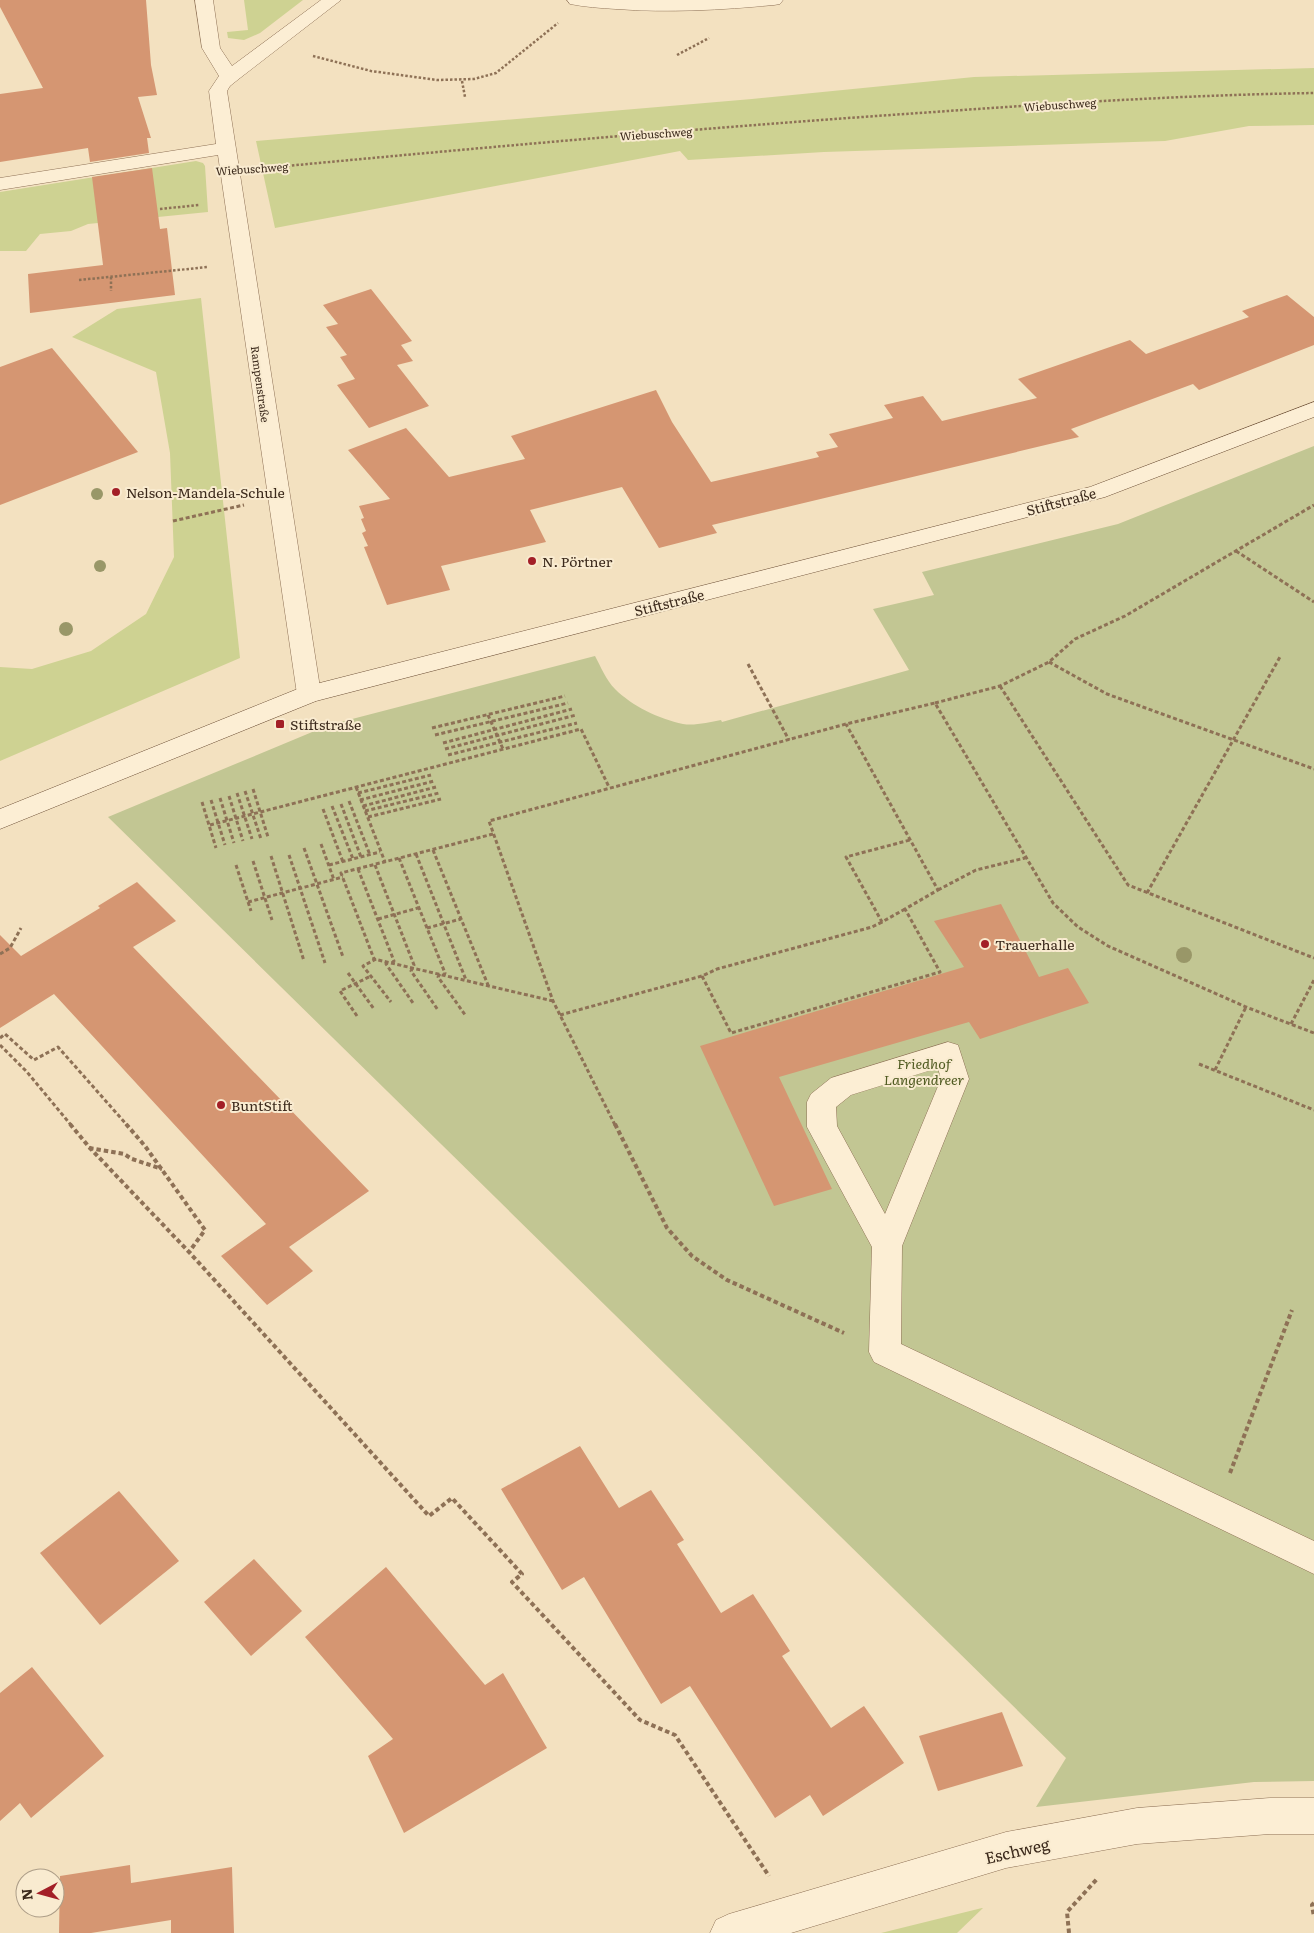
<svg xmlns="http://www.w3.org/2000/svg" width="1314" height="1933" font-family="Literata,serif">
  <style>
    .green { fill: #ced292 }
    .cemetery { fill: #c2c693 }
    .building { fill: #d59672 }
    .lines { fill: none; stroke-linecap: round; stroke-linejoin: round }
    .lane-casing { stroke: #8e7156; stroke-width: 1 }
    .street-casing { stroke: #8e7156; stroke-width: 1 }
    .secondary-casing { stroke: #6f5239; stroke-width: 1 }
    .path-far2 { stroke: #8e7156; stroke-width: 2.5; stroke-dasharray: 2.5 2; stroke-linecap: butt }
    .path-far1 { stroke: #8e7156; stroke-width: 3; stroke-dasharray: 4 2.5; stroke-linecap: butt }
    .path { stroke: #8e7156; stroke-width: 4; stroke-dasharray: 4.5 3; stroke-linecap: butt }
    .lane { fill: #fceed4; fill-rule: evenodd }
    .street { fill: #fceed4; fill-rule: evenodd }
    .secondary { fill: #fceed4; fill-rule: evenodd }
    .tree { fill: #999768 }
    .poi-dot { fill: #a31f27; stroke: #f9ebd0; stroke-width: 2 }
    .labels { text-anchor: middle; dominant-baseline: central; stroke-width: 4; stroke-linejoin: round; paint-order: stroke }
    .far-street-label { font-size: 11px; fill: #3c2a1c; stroke: #f9ebd0 }
    .poi-label { font-size: 14px; fill: #3c2a1c; stroke: #f9ebd0; text-anchor: start }
    .street-label { font-size: 14px; fill: #3c2a1c; stroke: #f9ebd0 }
    .park-label { font-size: 14px; font-style: italic; fill: #4f5a20; stroke: #f9ebd0 }
    .near-street-label { font-size: 16px; fill: #3c2a1c; stroke: #f9ebd0 }
  </style>
  <rect width="100%" height="100%" fill="#f3e1c0"/>
  <g class="green">
    <polygon points="244,0 303,0 260,33 244,40 228,38 227,32 248,30"/>
    <polygon points="1314,68 1314,125 1249,126 1165,141 824,152 688,160 680,151 275,228 256,141 752,99 974,77"/>
    <polygon points="196,161 203,163 205,166 208,212 88,224 71,231 40,234 26,251 0,251 0,192"/>
    <polygon points="201,298 240,658 0,761 0,667 32,669 91,651 146,614 174,557 170,453 156,372 72,337 117,309"/>
    <polygon points="983,1908 957,1933 881,1933 982,1908"/>
  </g>
  <path class="cemetery" d="M1314,446v1335l-60,1 -218,25 30,-49 -958,-941 221,-92 266,-69c6,11 11,24 20,33 17,17 44,30 68,35 12,2 26,-2 38,-4l1,2 187,-52 -36,-61 61,-14 -12,-23 196,-48z"/>
  <g class="building">
    <polygon points="0,0 146,0 151,65 157,95 138,97 151,138 147,138 149,153 90,162 88,148 0,162 0,94 43,88 0,7"/>
    <polygon points="152,168 160,229 167,228 175,295 30,313 28,274 103,265 92,177"/>
    <polygon points="371,289 412,341 401,345 413,361 397,365 429,406 369,428 337,385 355,379 340,357 347,355 326,327 338,324 323,305"/>
    <polygon points="1287,295 1314,317 1314,345 1199,390 1193,384 1071,429 1079,437 712,525 717,533 659,548 622,487 530,510 546,542 441,566 450,590 387,605 364,547 368,546 362,533 366,531 361,519 364,518 359,506 390,499 348,450 406,428 449,477 525,459 511,436 656,390 672,422 711,482 819,457 816,452 838,447 829,434 893,418 884,405 923,396 942,421 1037,398 1018,379 1130,340 1146,354 1249,317 1242,311"/>
    <polygon points="52,348 138,452 0,505 0,367"/>
    <polygon points="137,882 176,921 133,947 369,1191 289,1247 313,1271 267,1305 221,1256 266,1224 54,994 0,1028 0,935 21,956 100,908 98,906"/>
    <polygon points="1001,904 1039,977 1068,968 1089,1003 980,1039 969,1022 779,1077 832,1189 774,1206 700,1046 964,967 934,921"/>
    <polygon points="580,1446 619,1508 651,1490 684,1540 677,1544 721,1613 753,1594 790,1651 782,1656 831,1728 864,1706 904,1763 823,1816 810,1795 775,1818 690,1686 661,1704 584,1577 562,1590 501,1489"/>
    <polygon points="119,1491 179,1561 100,1625 40,1553"/>
    <polygon points="254,1559 302,1611 251,1656 204,1602"/>
    <polygon points="386,1567 485,1685 503,1673 547,1748 404,1833 368,1756 393,1739 305,1637"/>
    <polygon points="32,1667 104,1756 31,1818 20,1803 0,1821 0,1693"/>
    <polygon points="1002,1712 1023,1766 938,1791 919,1736"/>
    <polygon points="130,1865 131,1883 232,1867 234,1933 171,1933 171,1920 91,1933 59,1933 60,1876"/>
  </g>
  <g class="lines">
    <defs>
      <path id="lane" d="M948,1042l10,3 11,34 -67,167 -1,98 413,197v33l-440,-212 -5,-10 3,-105 -65,-120v-25l4,-8 20,-16zM938,1068l3,11 -56,135 -48,-88 -1,-19 15,-12z"/>
      <g id="street">
        <polygon points="195,0 213,0 220,48 232,66 321,0 341,0 240,78 230,86 227,91 321,694 318,700 309,703 300,700 297,694 218,155 0,190 0,178 216,144 209,91 219,76 202,48"/>
        <path d="M567,0h216l-3,4 -6,1c-53,5 -105,8 -158,4 -16,-1 -31,-2 -46,-5z"/>
        <polygon points="1270,1798 1314,1798 1314,1834 1270,1834 1137,1844 1006,1868 791,1933 710,1933 716,1920 729,1914 1006,1832 1137,1808"/>
      </g>
      <polygon id="secondary" points="1314,402 1314,417 1105,497 316,701 0,829 0,809 300,688 1090,487"/>
    </defs>
    <use href="#lane" class="lane-casing"/>
    <use href="#street" class="street-casing"/>
    <use href="#secondary" class="secondary-casing"/>
    <g class="path-far2">
      <polyline points="677,55 709,38"/>
      <polyline points="313,56 371,71 437,80 474,79 496,73 558,23"/>
      <polyline points="462,81 465,97"/>
      <path d="M265,168c223,-21 446,-41 669,-56 127,-9 253,-17 380,-19"/>
      <polyline points="160,209 199,205"/>
      <polyline points="111,277 111,291"/>
      <polyline points="79,280 208,267"/>
    </g>
    <g class="path-far1">
      <polyline points="173,521 244,505"/>
      <polyline points="1236,551 1314,602"/>
      <polyline points="1049,662 1107,694 1314,769"/>
      <polyline points="748,664 789,740"/>
      <polyline points="1000,686 1128,885 1314,958"/>
      <polyline points="935,703 1000,686 1049,662 1075,639 1125,616 1314,505"/>
      <polyline points="488,715 503,749"/>
      <polyline points="432,728 565,696"/>
      <polyline points="435,735 568,703"/>
      <polyline points="443,743 572,709"/>
      <polyline points="445,749 576,715"/>
      <polyline points="448,755 577,723"/>
      <polyline points="356,787 385,862"/>
      <polyline points="253,789 268,837"/>
      <polyline points="245,791 261,839"/>
      <polyline points="237,793 252,839"/>
      <polyline points="358,793 431,775"/>
      <polyline points="229,796 243,841"/>
      <polyline points="220,798 234,843"/>
      <polyline points="211,800 225,845"/>
      <polyline points="360,800 434,781"/>
      <polyline points="349,801 370,855"/>
      <polyline points="202,802 216,848"/>
      <polyline points="341,804 361,857"/>
      <polyline points="332,806 353,859"/>
      <polyline points="363,806 436,787"/>
      <polyline points="323,809 343,862"/>
      <polyline points="365,811 439,793"/>
      <polyline points="368,817 441,799"/>
      <polyline points="210,825 581,729 609,787"/>
      <polyline points="493,834 341,873 374,959 553,1001"/>
      <polyline points="321,844 334,880"/>
      <polyline points="304,848 343,957"/>
      <polyline points="433,850 488,985"/>
      <polyline points="416,854 466,980"/>
      <polyline points="289,855 325,963"/>
      <polyline points="271,856 304,961"/>
      <polyline points="399,858 445,973 444,975"/>
      <polyline points="253,861 272,920"/>
      <polyline points="236,865 251,911"/>
      <polyline points="329,865 380,852"/>
      <polyline points="375,865 414,965 411,971 438,1010"/>
      <polyline points="358,869 394,961 392,963"/>
      <polyline points="938,890 976,870 1025,858"/>
      <polyline points="1147,893 1280,657"/>
      <polyline points="248,902 343,877"/>
      <polyline points="905,909 882,922 846,857 910,840"/>
      <polyline points="378,919 418,908"/>
      <polyline points="427,928 461,919"/>
      <polyline points="0,954 10,948 21,928"/>
      <polyline points="376,959 363,966 391,1002"/>
      <polyline points="387,962 386,964 413,1003"/>
      <polyline points="348,973 374,1009"/>
      <polyline points="440,974 438,977 466,1016"/>
      <polyline points="702,976 731,1033 940,972 905,909 938,890 846,724"/>
      <polyline points="560,1015 702,976 717,969 872,927 882,922"/>
      <polyline points="357,1016 340,991 371,976"/>
      <polyline points="1291,1024 1314,980"/>
      <polyline points="0,1038 5,1034 34,1060 58,1047 127,1125"/>
      <polyline points="0,1045 27,1072 71,1125"/>
      <polyline points="1199,1064 1314,1110"/>
      <polyline points="1215,1070 1246,1007"/>
      <polyline points="615,1125 553,1001 489,821 846,724 935,703 1053,903 1078,927 1108,946 1246,1007 1314,1033"/>
    </g>
    <g class="path">
      <polyline points="70,1124 89,1147 189,1252 429,1516 452,1498 522,1574 512,1582 640,1720 675,1735 769,1876"/>
      <polyline points="126,1124 145,1146 205,1230 189,1252"/>
      <polyline points="615,1124 667,1228 692,1256 727,1280 844,1333"/>
      <polyline points="89,1148 124,1154 132,1159 162,1169"/>
      <polyline points="1230,1473 1292,1310"/>
      <polyline points="1314,1903 1312,1905 1314,1917"/>
      <polyline points="1069,1933 1067,1912 1097,1879"/>
    </g>
    <use href="#lane" class="lane"/>
    <use href="#street" class="street"/>
    <use href="#secondary" class="secondary"/>
  </g>
  <g class="tree">
    <circle cx="97" cy="494" r="6"/>
    <circle cx="100" cy="566" r="6"/>
    <circle cx="66" cy="629" r="7"/>
    <circle cx="1184" cy="955" r="8"/>
  </g>
  <g class="poi-dot">
    <circle cx="116" cy="492" r="5"/>
    <circle cx="532" cy="561" r="5"/>
    <rect x="275" y="719" width="10" height="10" rx="2.5"/>
    <circle cx="985" cy="944" r="5"/>
    <circle cx="221" cy="1105" r="5"/>
  </g>
  <g class="labels">
    <g class="far-street-label">
      <text transform="translate(1060 104) rotate(-4)">Wiebuschweg</text>
      <text transform="translate(656 133) rotate(-4)">Wiebuschweg</text>
      <text transform="translate(252 168) rotate(-4)">Wiebuschweg</text>
      <text transform="translate(261 384) rotate(82)">Rampenstraße</text>
    </g>
    <g class="poi-label">
      <text x="126" y="492">Nelson-Mandela-Schule</text>
      <text x="542" y="561">N. Pörtner</text>
      <text x="290" y="724">Stiftstraße</text>
      <text x="995" y="944">Trauerhalle</text>
      <text x="231" y="1105">BuntStift</text>
    </g>
    <g class="street-label">
      <text transform="translate(1061 501) rotate(-15)">Stiftstraße</text>
      <text transform="translate(669 602) rotate(-14)">Stiftstraße</text>
    </g>
    <g class="park-label">
      <text x="924" y="1063">Friedhof<tspan x="924" dy="16">Langendreer</tspan></text>
    </g>
    <g class="near-street-label">
      <text transform="translate(1017 1850) rotate(-13)">Eschweg</text>
    </g>
  </g>
  <g transform="translate(40 1893) rotate(264)"><circle r="24" fill="#f9ebd0" stroke="#ad9e88"/>
  <path d="M0-4L9 19L0 12L-9 19Z" fill="#a31f27"/>
  <text y="-8" font-size="14" font-weight="bold" text-anchor="middle" fill="#3c2a1c">N</text>
  </g>
</svg>
